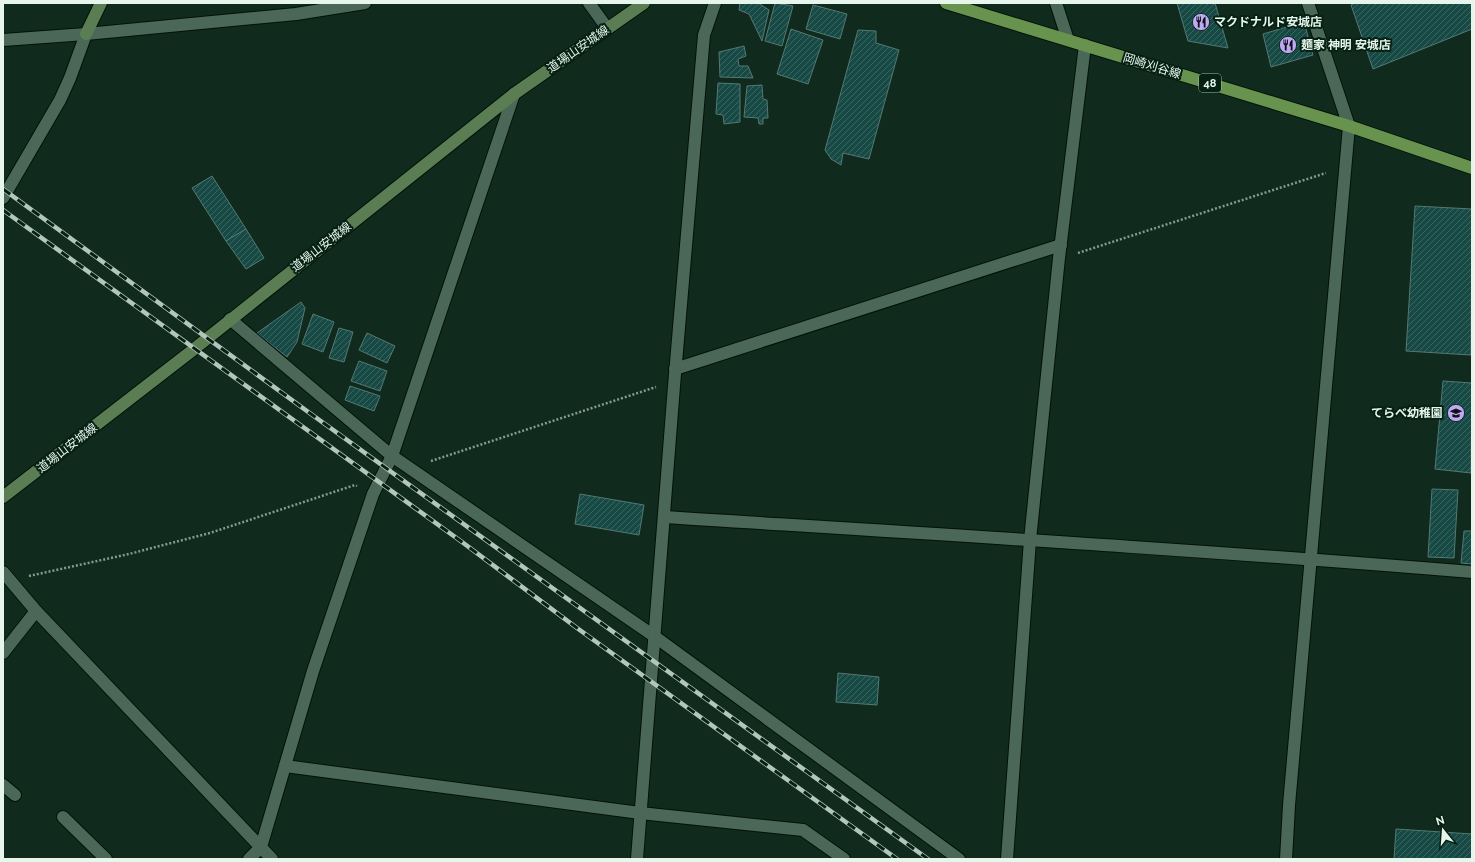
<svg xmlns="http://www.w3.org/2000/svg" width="1475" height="862" font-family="Raleway,'Noto Sans JP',sans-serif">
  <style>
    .building { fill: url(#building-hatch); stroke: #547874 }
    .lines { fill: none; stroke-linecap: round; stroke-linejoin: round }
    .street-casing { stroke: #001307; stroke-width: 14 }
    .secondary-casing { stroke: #001307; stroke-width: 14 }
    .primary-casing { stroke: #001307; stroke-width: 14 }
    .path { stroke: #869b8f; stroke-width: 2.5; stroke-dasharray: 2 2; stroke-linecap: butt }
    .street { stroke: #4b6757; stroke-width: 12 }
    .secondary { stroke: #5a7d53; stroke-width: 12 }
    .primary { stroke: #68934f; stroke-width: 12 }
    .rail-casing { stroke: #b3c6bb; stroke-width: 4.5 }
    .rail { stroke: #062114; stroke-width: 3; stroke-dasharray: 9; stroke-linecap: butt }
    .labels { text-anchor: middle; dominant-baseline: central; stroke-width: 4; stroke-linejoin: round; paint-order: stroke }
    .shield { fill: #062114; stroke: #a3b6ab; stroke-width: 1 }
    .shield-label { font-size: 11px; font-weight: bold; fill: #e6f6ec }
    .poi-label { font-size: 12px; font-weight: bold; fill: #e6f6ec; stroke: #062114; text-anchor: start }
    .street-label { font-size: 12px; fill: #e6f6ec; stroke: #062114 }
  </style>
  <defs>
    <pattern id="building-hatch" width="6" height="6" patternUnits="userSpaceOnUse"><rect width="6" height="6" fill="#184a45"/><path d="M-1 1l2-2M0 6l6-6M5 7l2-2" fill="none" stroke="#3a6560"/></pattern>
  </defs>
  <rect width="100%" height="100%" fill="#102b1d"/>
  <g class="building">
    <polygon points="740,3 758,3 769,10 762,41 749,14 739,10"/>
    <polygon points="775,3 793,6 782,46 765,41"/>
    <polygon points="1177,3 1215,3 1228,48 1188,41"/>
    <polygon points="1355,3 1472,3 1472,29 1373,69 1351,5"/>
    <polygon points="813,5 847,14 840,39 806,29"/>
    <polygon points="1304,22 1313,55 1271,67 1263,34"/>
    <polygon points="791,29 823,40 808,84 777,74"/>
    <polygon points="858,30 876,31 876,43 899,50 869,159 843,153 841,165 831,159 825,150"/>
    <polygon points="744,46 746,56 738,59 739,66 748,66 753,78 720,77 719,52"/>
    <polygon points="718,83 740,84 740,122 724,124 723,115 716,114"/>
    <polygon points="762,85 763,99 767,100 768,118 763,118 763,124 759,124 758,118 744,117 747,86"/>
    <polygon points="212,176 246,229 226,241 192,188"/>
    <polygon points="1415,206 1472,209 1471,355 1406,351"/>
    <polygon points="246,229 264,258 246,269 226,241"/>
    <polygon points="301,302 305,308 297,342 287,357 257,333"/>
    <polygon points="313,314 334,322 323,352 302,344"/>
    <polygon points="339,328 353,332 344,362 329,358"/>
    <polygon points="367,333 395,346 387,363 359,350"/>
    <polygon points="359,361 387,371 380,391 351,381"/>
    <polygon points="1443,381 1472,383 1471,473 1435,469"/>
    <polygon points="350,386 380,396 374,411 345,400"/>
    <polygon points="1432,489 1458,490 1454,558 1428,557"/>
    <polygon points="580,494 644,505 639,535 575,524"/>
    <polygon points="1464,531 1472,531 1472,564 1461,563"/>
    <polygon points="838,673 879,677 877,705 836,702"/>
    <polygon points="1396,829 1472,834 1472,859 1394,859"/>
  </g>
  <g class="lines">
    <defs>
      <g id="street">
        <polyline points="589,3 607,28"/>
        <polyline points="1056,3 1068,40"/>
        <polyline points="3,40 86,34 296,14 365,3"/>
        <polyline points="3,198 60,100 70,78 86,34"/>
        <polyline points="230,319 392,456 654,636 959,859"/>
        <polyline points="675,369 1061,245"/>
        <path d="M664,517c269,17 539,33 808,55"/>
        <polyline points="3,572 36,611 272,859"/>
        <polyline points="3,653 36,611"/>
        <polyline points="285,766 640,813 803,830 844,859"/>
        <polyline points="3,785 15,795"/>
        <polyline points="63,817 106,859"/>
        <polyline points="249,859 261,847 313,671 373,494 392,456 514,94"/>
        <polyline points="637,859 674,386 704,35 715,3"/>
        <polyline points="1007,859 1030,540 1059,258 1085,45"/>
        <polyline points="1286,859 1289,805 1349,126 1308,3"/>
      </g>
      <g id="secondary">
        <polyline points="86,34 101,3"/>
        <polyline points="3,497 189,353 514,94 644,3"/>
      </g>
      <polyline id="primary" points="946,3 1349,126 1472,168"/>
    </defs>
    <use href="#street" class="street-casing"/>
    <use href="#secondary" class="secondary-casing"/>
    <use href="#primary" class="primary-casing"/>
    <g class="path">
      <polyline points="1078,253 1326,173"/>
      <polyline points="431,461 656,387"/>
      <polyline points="29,576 129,554 210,533 355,485 357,486"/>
    </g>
    <use href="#street" class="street"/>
    <use href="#secondary" class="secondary"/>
    <use href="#primary" class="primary"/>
    <defs>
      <g id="rail">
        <polyline points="3,189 311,414 928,859"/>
        <polyline points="3,210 462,542 577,628 897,859"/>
      </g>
    </defs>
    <use href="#rail" class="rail-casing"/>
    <use href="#rail" class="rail"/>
  </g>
  <defs>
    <symbol id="restaurant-disc" viewBox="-11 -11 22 22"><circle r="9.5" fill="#bea9f4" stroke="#062114"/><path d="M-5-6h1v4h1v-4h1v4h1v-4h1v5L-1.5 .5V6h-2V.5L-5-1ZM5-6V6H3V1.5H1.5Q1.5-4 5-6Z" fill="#111"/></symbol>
    <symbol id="school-disc" viewBox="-11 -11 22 22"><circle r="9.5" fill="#bea9f4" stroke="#062114"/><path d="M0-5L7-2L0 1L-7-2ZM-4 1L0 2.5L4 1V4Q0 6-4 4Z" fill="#111"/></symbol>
  </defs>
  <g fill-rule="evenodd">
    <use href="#restaurant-disc" x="1191" y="12" width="20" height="20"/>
    <use href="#restaurant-disc" x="1278" y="35" width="20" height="20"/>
    <use href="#school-disc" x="1446" y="403" width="20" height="20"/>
  </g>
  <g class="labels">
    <rect class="shield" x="1199" y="74" width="22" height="18" rx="3"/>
    <g class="shield-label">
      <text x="1210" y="83">48</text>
    </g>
    <g class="poi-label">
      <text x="1214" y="22">マクドナルド安城店</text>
      <text x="1301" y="45">麺家 神明 安城店</text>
      <text x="1443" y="413" text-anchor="end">てらべ幼稚園</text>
    </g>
    <g class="street-label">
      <text transform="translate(578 49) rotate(-35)">道場山安城線</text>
      <text transform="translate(1152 66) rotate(17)">岡崎刈谷線</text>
      <text transform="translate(321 247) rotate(-38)">道場山安城線</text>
      <text transform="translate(67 448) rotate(-38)">道場山安城線</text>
    </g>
  </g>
  <rect width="1475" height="862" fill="none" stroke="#e6f6ec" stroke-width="8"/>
  <g transform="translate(1443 830) rotate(343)" stroke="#062114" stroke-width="3" paint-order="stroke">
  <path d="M0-3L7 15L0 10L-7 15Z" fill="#e6f6ec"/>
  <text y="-6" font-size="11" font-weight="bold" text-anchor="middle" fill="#e6f6ec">N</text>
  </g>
</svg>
